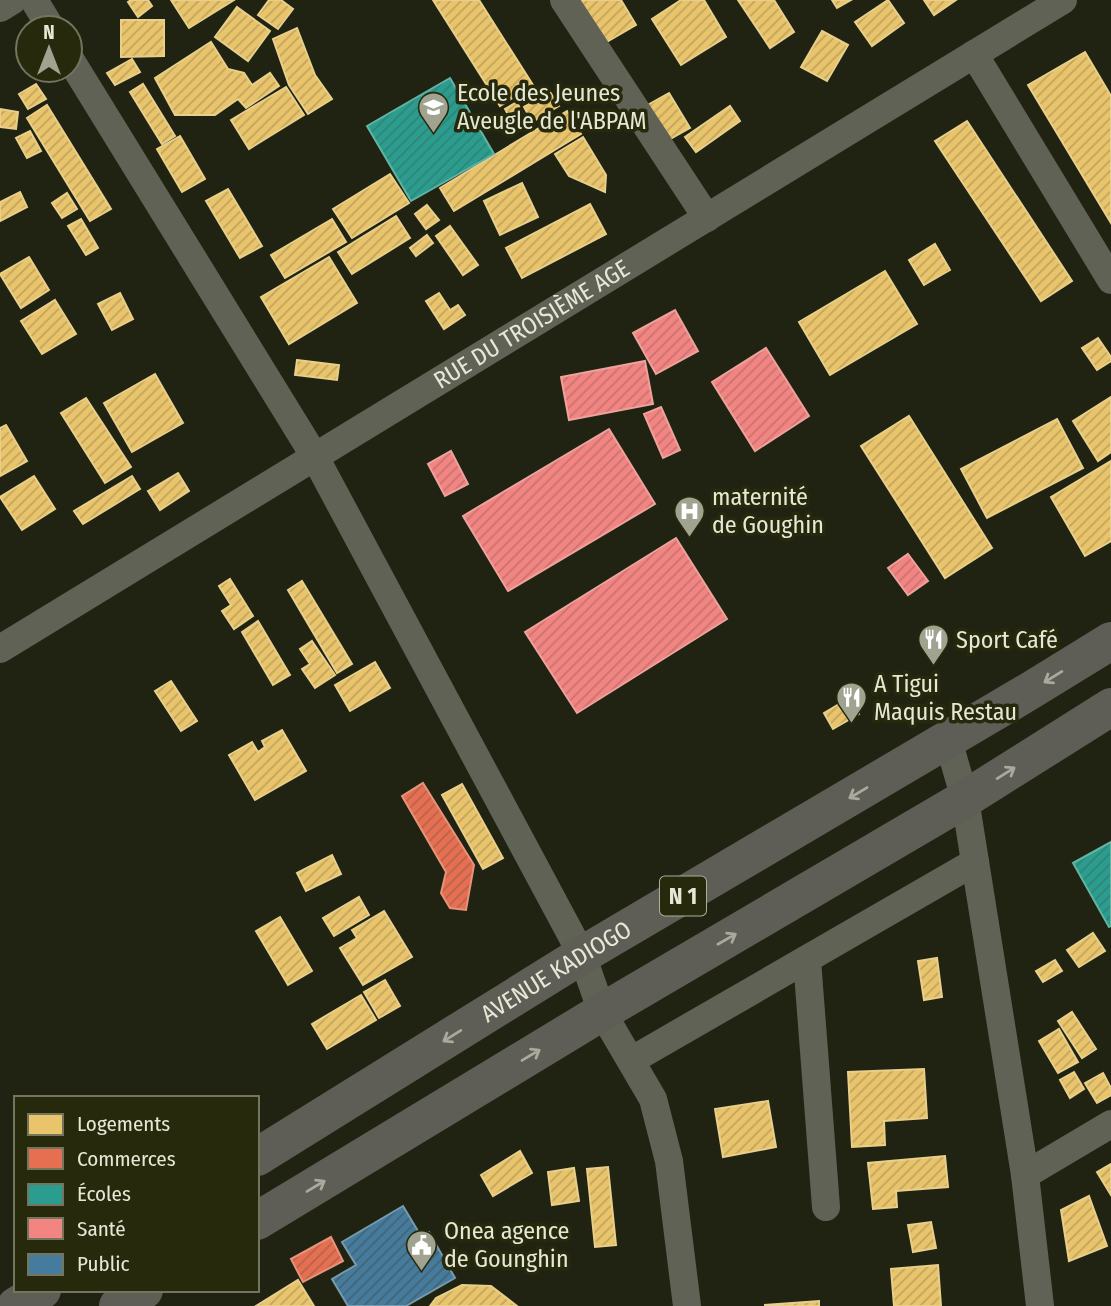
<svg xmlns="http://www.w3.org/2000/svg" width="1111" height="1306" font-family="'Fira Sans Condensed',sans-serif">
  <style>
    .homes { fill: url(#homes-hatch); stroke: #e8cf8a; stroke-width: 2 }
    .shops { fill: url(#shops-hatch); stroke: #e79379; stroke-width: 2 }
    .schools { fill: url(#schools-hatch); stroke: #62b4a4; stroke-width: 2 }
    .health { fill: url(#health-hatch); stroke: #eea29b; stroke-width: 2 }
    .public { fill: url(#public-hatch); stroke: #759cae; stroke-width: 2 }
    .lines { fill: none; stroke-linecap: round; stroke-linejoin: round }
    .minor { stroke: #616256; stroke-width: 28 }
    .trunk { stroke: #5e5d56; stroke-width: 38 }
    .oneway { stroke: #a9a99c }
    .labels { text-anchor: middle; dominant-baseline: central; stroke-width: 7; stroke-linejoin: round; paint-order: stroke }
    .shield { fill: #27290c; stroke: #adaf99; stroke-width: 2 }
    .shield-label { font-size: 23px; font-weight: bold; fill: #e6e8d6 }
    .poi-label { font-size: 24px; fill: #e6e8d6; stroke: #27290c; text-anchor: start }
    .street-label { font-size: 24px; fill: #e6e8d6; stroke: #27290c }
  </style>
  <defs>
    <pattern id="homes-hatch" width="6" height="6" patternUnits="userSpaceOnUse" patternTransform="scale(1.75)"><rect width="6" height="6" fill="#e9c46a"/><path d="M-1 1l2-2M0 6l6-6M5 7l2-2" fill="none" stroke="#c0a460"/></pattern>
    <pattern id="shops-hatch" width="6" height="6" patternUnits="userSpaceOnUse" patternTransform="scale(1.75)"><rect width="6" height="6" fill="#e76f51"/><path d="M-1 1l2-2M0 6l6-6M5 7l2-2" fill="none" stroke="#b6634c"/></pattern>
    <pattern id="schools-hatch" width="6" height="6" patternUnits="userSpaceOnUse" patternTransform="scale(1.75)"><rect width="6" height="6" fill="#2a9d8f"/><path d="M-1 1l2-2M0 6l6-6M5 7l2-2" fill="none" stroke="#328377"/></pattern>
    <pattern id="health-hatch" width="6" height="6" patternUnits="userSpaceOnUse" patternTransform="scale(1.75)"><rect width="6" height="6" fill="#f28482"/><path d="M-1 1l2-2M0 6l6-6M5 7l2-2" fill="none" stroke="#c77472"/></pattern>
    <pattern id="public-hatch" width="6" height="6" patternUnits="userSpaceOnUse" patternTransform="scale(1.75)"><rect width="6" height="6" fill="#457b9d"/><path d="M-1 1l2-2M0 6l6-6M5 7l2-2" fill="none" stroke="#456373"/></pattern>
  </defs>
  <rect width="100%" height="100%" fill="#212312"/>
  <g class="homes">
    <polygon points="131,0 148,0 152,6 138,17 128,2"/>
    <polygon points="171,0 234,0 189,28"/>
    <polygon points="269,0 281,0 293,9 278,29 258,15"/>
    <polygon points="433,0 479,0 533,85 500,106"/>
    <polygon points="579,0 621,0 636,25 605,43"/>
    <polygon points="681,0 704,0 726,37 681,65 652,19"/>
    <polygon points="738,0 774,0 794,32 770,48"/>
    <polygon points="832,0 851,0 837,8"/>
    <polygon points="888,0 904,23 872,46 855,22"/>
    <polygon points="924,0 956,0 934,15"/>
    <polygon points="237,7 270,31 248,61 215,37"/>
    <polygon points="121,20 164,20 164,56 121,57"/>
    <polygon points="297,28 315,75 332,99 308,114 289,85 273,39"/>
    <polygon points="822,31 848,45 827,81 801,67"/>
    <polygon points="211,42 228,69 244,73 252,85 270,73 279,86 246,108 238,99 215,115 175,115 155,78"/>
    <polygon points="1085,52 1111,96 1111,223 1028,85"/>
    <polygon points="132,59 140,72 115,85 107,73"/>
    <polygon points="36,84 46,99 28,109 19,94"/>
    <polygon points="143,84 175,136 162,144 130,92"/>
    <polygon points="286,87 304,115 249,149 231,120"/>
    <polygon points="550,92 559,106 532,122 524,107"/>
    <polygon points="669,93 690,128 665,142 644,107"/>
    <polygon points="517,102 528,126 517,132 505,109"/>
    <polygon points="47,105 111,209 90,221 27,118"/>
    <polygon points="730,106 740,121 696,152 685,137"/>
    <polygon points="0,109 18,112 16,129 0,127"/>
    <polygon points="567,111 581,134 454,211 440,188"/>
    <polygon points="967,121 1072,281 1041,301 935,141"/>
    <polygon points="30,131 41,151 27,158 16,138"/>
    <polygon points="180,136 205,179 182,192 157,149"/>
    <polygon points="583,137 606,175 605,192 569,176 555,154"/>
    <polygon points="390,174 409,203 352,238 333,209"/>
    <polygon points="522,183 538,217 500,235 484,201"/>
    <polygon points="228,189 262,246 240,258 206,201"/>
    <polygon points="20,192 27,207 0,221 0,202"/>
    <polygon points="67,193 77,209 62,218 52,203"/>
    <polygon points="590,204 606,234 522,278 506,248"/>
    <polygon points="427,205 439,220 426,229 415,214"/>
    <polygon points="396,216 410,238 352,274 338,252"/>
    <polygon points="81,219 98,248 86,255 68,226"/>
    <polygon points="332,219 346,242 285,278 271,255"/>
    <polygon points="450,226 478,265 463,275 436,236"/>
    <polygon points="427,235 433,243 416,256 410,248"/>
    <polygon points="935,244 950,270 924,285 909,260"/>
    <polygon points="29,257 49,290 21,308 0,274"/>
    <polygon points="329,257 357,303 289,344 261,297"/>
    <polygon points="885,271 917,324 830,375 799,322"/>
    <polygon points="120,293 133,319 112,330 98,304"/>
    <polygon points="439,293 450,310 458,305 465,315 444,329 426,301"/>
    <polygon points="55,300 76,334 42,354 21,321"/>
    <polygon points="1098,338 1111,357 1111,361 1097,370 1082,348"/>
    <polygon points="297,360 339,365 337,380 295,375"/>
    <polygon points="155,374 183,423 132,452 104,403"/>
    <polygon points="1111,397 1111,452 1098,461 1073,421"/>
    <polygon points="86,398 131,467 105,483 61,413"/>
    <polygon points="909,416 992,548 945,578 861,446"/>
    <polygon points="1057,419 1083,468 987,518 961,469"/>
    <polygon points="6,425 27,461 0,476 0,428"/>
    <polygon points="1111,461 1111,541 1085,556 1051,497"/>
    <polygon points="178,473 189,491 160,510 148,491"/>
    <polygon points="34,476 55,509 22,530 0,497"/>
    <polygon points="132,476 140,489 83,524 74,511"/>
    <polygon points="230,579 253,616 234,629 222,611 231,605 219,586"/>
    <polygon points="302,581 352,664 337,673 288,590"/>
    <polygon points="258,621 290,675 273,685 242,632"/>
    <polygon points="312,641 335,675 315,688 302,669 310,664 300,649"/>
    <polygon points="375,662 390,688 350,711 335,685"/>
    <polygon points="171,681 197,721 181,731 155,691"/>
    <polygon points="849,698 859,714 833,729 824,713"/>
    <polygon points="282,730 306,771 255,800 229,755 252,742 258,752 265,747 262,741"/>
    <polygon points="462,784 503,858 483,869 442,795"/>
    <polygon points="332,855 341,874 306,891 297,873"/>
    <polygon points="359,897 369,915 334,936 323,918"/>
    <polygon points="384,911 412,957 363,985 340,948 357,938 352,930"/>
    <polygon points="280,917 312,971 288,985 256,931"/>
    <polygon points="1093,933 1105,951 1079,967 1067,950"/>
    <polygon points="937,958 942,997 924,1000 918,961"/>
    <polygon points="1055,960 1062,971 1043,982 1036,971"/>
    <polygon points="385,980 400,1006 379,1018 364,992"/>
    <polygon points="361,995 376,1020 327,1049 312,1024"/>
    <polygon points="1072,1012 1096,1049 1082,1058 1058,1021"/>
    <polygon points="1059,1029 1078,1062 1058,1073 1039,1041"/>
    <polygon points="924,1069 927,1118 884,1121 885,1145 852,1147 848,1072"/>
    <polygon points="1074,1072 1084,1089 1070,1098 1060,1080"/>
    <polygon points="1103,1073 1111,1088 1111,1095 1097,1103 1085,1083"/>
    <polygon points="768,1101 776,1147 723,1157 715,1109"/>
    <polygon points="520,1151 532,1173 493,1196 481,1175"/>
    <polygon points="945,1156 948,1187 896,1191 897,1207 873,1209 868,1163"/>
    <polygon points="1111,1164 1111,1195 1097,1172"/>
    <polygon points="608,1167 616,1245 595,1247 587,1169"/>
    <polygon points="574,1168 579,1201 552,1205 548,1172"/>
    <polygon points="1089,1196 1107,1246 1069,1261 1061,1210"/>
    <polygon points="931,1222 936,1248 913,1252 908,1225"/>
    <polygon points="938,1265 941,1306 894,1306 891,1269"/>
    <polygon points="298,1280 314,1306 256,1306"/>
    <polygon points="462,1285 491,1286 517,1306 430,1306 436,1298"/>
    <polygon points="819,1301 819,1306 765,1306 765,1305"/>
  </g>
  <g class="shops">
    <polygon points="423,783 474,865 466,910 450,908 441,893 446,872 402,796"/>
    <polygon points="331,1237 343,1261 303,1282 291,1259"/>
  </g>
  <g class="schools">
    <polygon points="450,78 494,154 411,201 367,126"/>
    <polygon points="1111,842 1111,926 1109,927 1073,863"/>
  </g>
  <g class="health">
    <polygon points="675,310 698,351 656,374 633,333"/>
    <polygon points="766,348 809,416 755,451 712,382"/>
    <polygon points="645,361 653,404 569,420 561,377"/>
    <polygon points="661,407 680,450 663,458 644,414"/>
    <polygon points="609,429 655,504 508,591 463,516"/>
    <polygon points="451,451 468,484 445,496 428,464"/>
    <polygon points="676,538 727,619 577,713 525,632"/>
    <polygon points="908,554 928,581 908,595 888,568"/>
  </g>
  <polygon class="public" points="403,1206 421,1236 429,1232 455,1278 406,1306 348,1306 332,1279 356,1265 342,1242"/>
  <g class="lines">
    <g class="minor">
      <polyline points="34,0 51,28"/>
      <polyline points="564,0 707,218"/>
      <polyline points="0,8 13,0"/>
      <polyline points="974,54 1111,280"/>
      <polyline points="70,59 315,457 582,955 602,1012 653,1099 669,1161 687,1306"/>
      <path id="s1" d="M0,649l1063,-649"/>
      <polyline points="948,740 965,799 1025,1175 1040,1306"/>
      <polyline points="807,960 826,1207"/>
      <polyline points="632,1060 975,862"/>
      <polyline points="1025,1175 1111,1124"/>
    </g>
    <g class="trunk">
      <path id="s2" d="M257,1157l325,-202 446,-263 83,-51"/>
      <polyline points="257,1221 602,1012 965,799 1111,707"/>
      <polyline points="16,1306 42,1290"/>
      <polyline points="118,1306 144,1290"/>
    </g>
  </g>
  <defs><path id="oneway-shaft" d="M-6 0H5M1.5-3L5.5 0L1.5 3" fill="none" stroke-width="1.6" stroke-linecap="round" stroke-linejoin="round" transform="scale(1.75)"/></defs>
  <g class="oneway">
    <use href="#oneway-shaft" transform="translate(1053 677) rotate(148)"/>
    <use href="#oneway-shaft" transform="translate(1006 773) rotate(-32)"/>
    <use href="#oneway-shaft" transform="translate(858 793) rotate(149)"/>
    <use href="#oneway-shaft" transform="translate(727 939) rotate(-30)"/>
    <use href="#oneway-shaft" transform="translate(452 1036) rotate(148)"/>
    <use href="#oneway-shaft" transform="translate(531 1055) rotate(-31)"/>
    <use href="#oneway-shaft" transform="translate(316 1186) rotate(-31)"/>
  </g>
  <defs>
    <symbol id="school-pin" viewBox="-11 -11 22 30"><path d="M0 17L-7.5 6A9.5 9.5 0 1 1 7.5 6Z" fill="#a1a391" stroke="#27290c"/><path d="M0-5L7-2L0 1L-7-2ZM-4 1L0 2.5L4 1V4Q0 6-4 4Z" fill="#fff"/></symbol>
    <symbol id="hospital-pin" viewBox="-11 -11 22 30"><path d="M0 17L-7.5 6A9.5 9.5 0 1 1 7.5 6Z" fill="#a1a391" stroke="#27290c"/><path d="M-5-5h3v3.5h4V-5h3V5h-3V1.5h-4V5h-3Z" fill="#fff"/></symbol>
    <symbol id="restaurant-pin" viewBox="-11 -11 22 30"><path d="M0 17L-7.5 6A9.5 9.5 0 1 1 7.5 6Z" fill="#a1a391" stroke="#27290c"/><path d="M-5-6h1v4h1v-4h1v4h1v-4h1v5L-1.5 .5V6h-2V.5L-5-1ZM5-6V6H3V1.5H1.5Q1.5-4 5-6Z" fill="#fff"/></symbol>
    <symbol id="civic-pin" viewBox="-11 -11 22 30"><path d="M0 17L-7.5 6A9.5 9.5 0 1 1 7.5 6Z" fill="#a1a391" stroke="#27290c"/><path d="M-.6-6.5H3V-4.5H.6V-3L4-1V1h2V6H-6V1h2V-1L-.6-3ZM-1.2 2.5V6h2.4V2.5Z" fill="#fff"/></symbol>
  </defs>
  <g fill-rule="evenodd">
    <use href="#school-pin" x="416" y="90" width="35" height="47"/>
    <use href="#hospital-pin" x="672" y="494" width="35" height="47"/>
    <use href="#restaurant-pin" x="916" y="622" width="35" height="47"/>
    <use href="#restaurant-pin" x="834" y="680" width="35" height="47"/>
    <use href="#civic-pin" x="404" y="1228" width="35" height="47"/>
  </g>
  <g class="labels">
    <rect class="shield" x="660" y="876.5" width="46" height="39" rx="5"/>
    <g class="shield-label">
      <text x="683" y="896">N 1</text>
    </g>
    <g class="poi-label">
      <text x="457" y="93">Ecole des Jeunes<tspan x="457" dy="28">Aveugle de l'ABPAM</tspan></text>
      <text x="712" y="497">maternité<tspan x="712" dy="28">de Goughin</tspan></text>
      <text x="956" y="640">Sport Café</text>
      <text x="874" y="684">A Tigui<tspan x="874" dy="28">Maquis Restau</tspan></text>
      <text x="444" y="1231">Onea agence<tspan x="444" dy="28">de Gounghin</tspan></text>
    </g>
    <g class="street-label">
      <text stroke="none"><textPath href="#s1" startOffset="623">RUE DU TROISIÈME AGE</textPath></text>
      <text stroke="none"><textPath href="#s2" startOffset="352">AVENUE KADIOGO</textPath></text>
    </g>
  </g>
  <rect x="14" y="1096" width="245" height="196" fill="#27290c" stroke="#73755d" stroke-width="2"/>
  <rect x="28" y="1114" width="35" height="21" fill="#e9c46a" stroke="#73755d" stroke-width="2"/>
  <text x="77" y="1131" font-size="21" fill="#e6e8d6">Logements</text>
  <rect x="28" y="1148" width="35" height="21" fill="#e76f51" stroke="#73755d" stroke-width="2"/>
  <text x="77" y="1166" font-size="21" fill="#e6e8d6">Commerces</text>
  <rect x="28" y="1184" width="35" height="21" fill="#2a9d8f" stroke="#73755d" stroke-width="2"/>
  <text x="77" y="1201" font-size="21" fill="#e6e8d6">Écoles</text>
  <rect x="28" y="1218" width="35" height="21" fill="#f28482" stroke="#73755d" stroke-width="2"/>
  <text x="77" y="1236" font-size="21" fill="#e6e8d6">Santé</text>
  <rect x="28" y="1254" width="35" height="21" fill="#457b9d" stroke="#73755d" stroke-width="2"/>
  <text x="77" y="1271" font-size="21" fill="#e6e8d6">Public</text>
  <g transform="translate(49 49)"><circle r="33" fill="#27290c" stroke="#73755d" stroke-width="2"/>
  <path d="M0-5L12 26L0 18L-12 26Z" fill="#a1a391"/>
  <text y="-10" font-size="19" font-weight="bold" text-anchor="middle" fill="#e6e8d6">N</text>
  </g>
</svg>
